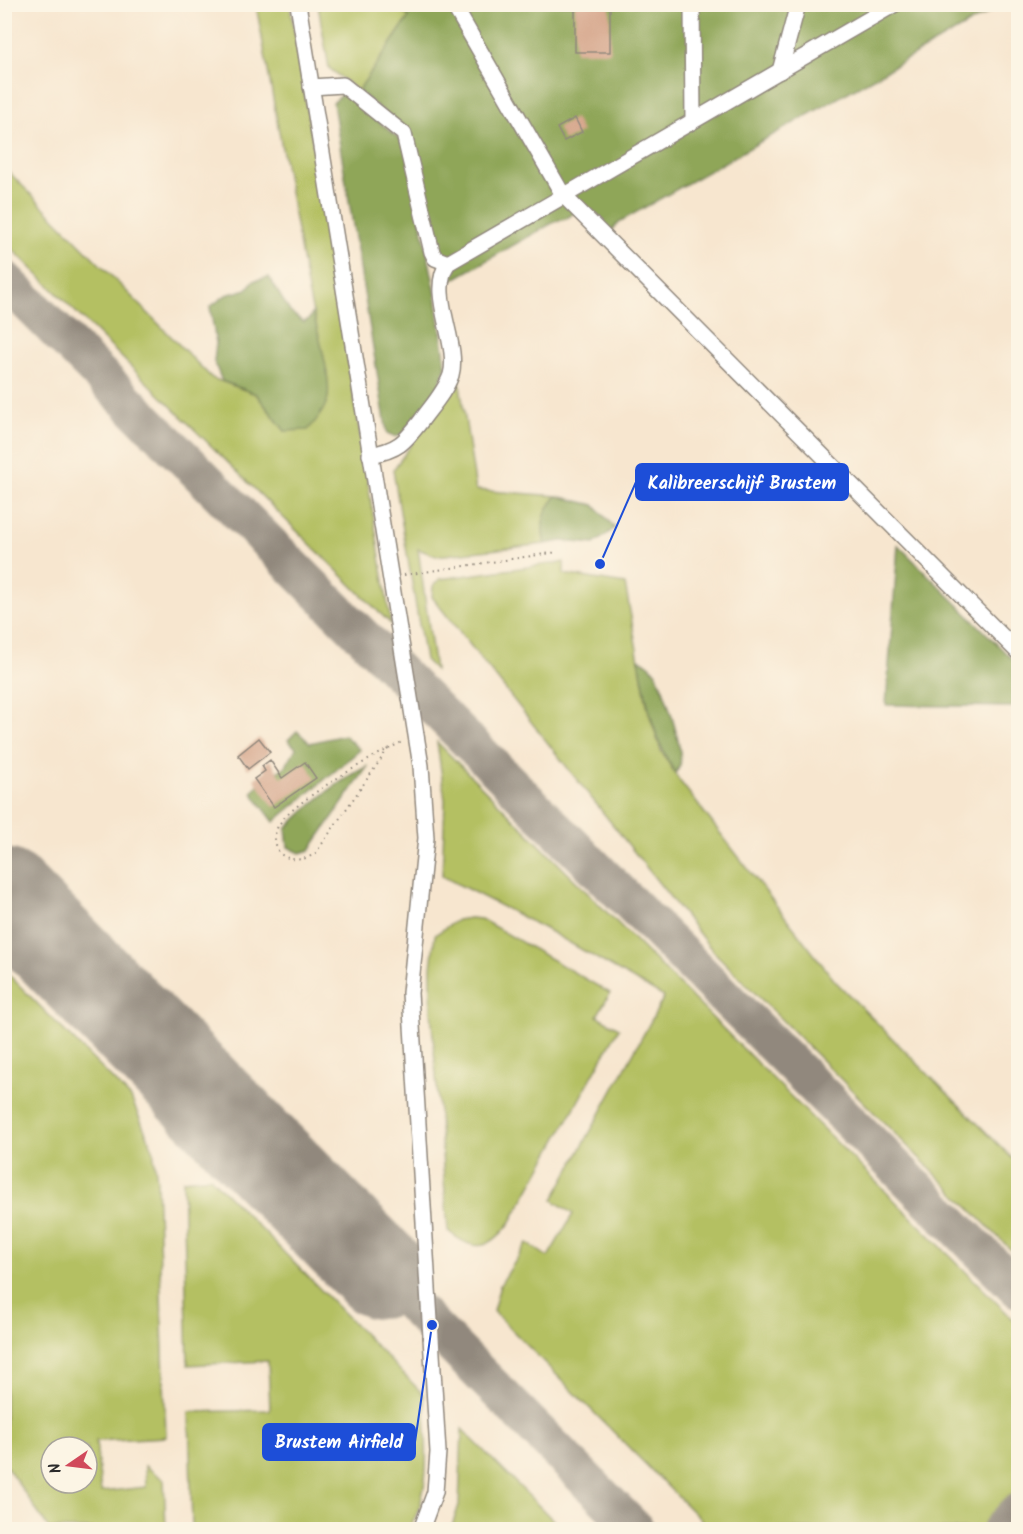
<svg xmlns="http://www.w3.org/2000/svg" width="1023" height="1534" font-family="Kalam,sans-serif">
  <style>
    .green { fill: #b4c062; stroke: #707646; stroke-width: 1.5; fill-rule: evenodd }
    .forest { fill: #8fa658; stroke: #5d6842; stroke-width: 1.5 }
    .lines { fill: none; stroke-linecap: round; stroke-linejoin: round }
    .taxiway { stroke: #91887d; stroke-width: 38 }
    .runway { stroke: #91887d; stroke-width: 94 }
    .building { fill: #d6a68b }
    .minor-casing { stroke: #91887d; stroke-width: 18 }
    .path { stroke: #91887d; stroke-width: 2; stroke-dasharray: 1.5 4.5; stroke-linecap: butt }
    .minor { stroke: #fff; stroke-width: 15 }
    .leader { fill: none; stroke: #1d4ed8; stroke-width: 2 }
    .callout-dot { fill: #1d4ed8; stroke: #fcf5e5; stroke-width: 2 }
    .callout { fill: #1d4ed8; stroke: #1d4ed8; stroke-width: 2 }
    .callout-label { font-size: 18px; text-anchor: middle; font-weight: bold; fill: #fff }
  </style>
  <rect width="100%" height="100%" fill="#fcf5e5"/>
  <filter id="ink" filterUnits="userSpaceOnUse"><feTurbulence type="fractalNoise" baseFrequency=".0167" numOctaves="2"/><feDisplacementMap in="SourceGraphic" scale="12" xChannelSelector="R" yChannelSelector="G"/><feConvolveMatrix kernelMatrix="1 2 1 2 8 2 1 2 1" color-interpolation-filters="sRGB"/></filter>
  <filter id="wash" filterUnits="userSpaceOnUse"><feTurbulence type="fractalNoise" baseFrequency=".008" numOctaves="4" result="noise"/><feDisplacementMap in="SourceGraphic" scale="24" xChannelSelector="R" yChannelSelector="G"/><feGaussianBlur stdDeviation="1.35" result="paint"/><feColorMatrix in="noise" values="0 0 0 0 0 0 0 0 0 0 0 0 0 0 0 0 0 1.4 0 .05"/><feComposite in="paint" operator="in"/></filter>
  <g filter="url(#wash)">
    <rect width="100%" height="100%" fill="#f7e6cf"/>
    <g class="green">
      <polygon points="256,5 290,5 391,624 5,242 4,167 212,378 256,394 285,431 328,397 324,362 308,291"/>
      <polygon points="318,5 396,5 409,17 358,91 329,68"/>
      <path d="M459,378l17,112 81,6c-13,15 -17,28 -12,48l-109,12 -18,-7 17,121 -10,-10 -32,-190z"/>
      <polygon points="564,562 564,574 625,584 648,710 661,751 679,780 835,981 1018,1164 1018,1257 712,950 432,597 433,586 440,579"/>
      <polygon points="437,742 1018,1324 1018,1499 987,1529 710,1529 493,1311 500,1285 527,1243 548,1257 573,1214 553,1200 664,997 544,928 442,876 445,800"/>
      <path d="M470,918l11,1 129,74 -13,23 22,12 -109,195c-21,27 -35,30 -62,8l-17,-221v-43l4,-32 22,-15z"/>
      <path d="M5,971l126,127 22,51 4,31 9,257 -70,4 5,51 45,-5 -1,-21 19,14 2,49h-117l-44,-65zM51,1447h36v36h-36z"/>
      <path d="M210,1177l214,218c2,43 9,96 -15,134h-217l-3,-117 81,-2 -2,-49 -80,4 -5,-185z"/>
      <polygon points="462,1429 562,1529 451,1529 459,1505"/>
    </g>
    <g class="forest">
      <polygon points="396,5 1002,5 619,222 610,233 584,205 566,219 556,221 447,283 408,131 358,91 409,17"/>
      <polygon points="344,92 405,144 436,294 446,366 439,386 404,433 396,437 387,433 333,103"/>
      <path d="M269,277l21,35 14,10 5,-3 4,-7c5,21 18,65 15,85 -2,12 -12,24 -20,33l-23,1 -29,-37 -34,-13 -8,-19 2,-19 -6,-36 16,-12 21,-6 6,-8z"/>
      <path d="M557,496l37,9 21,23 -21,16 -32,-3 -17,3c-5,-20 -2,-33 12,-48z"/>
      <polygon points="898,545 1018,665 1018,707 886,705"/>
      <path d="M639,659c6,2 10,5 15,11 9,13 30,80 26,95 -1,3 -3,6 -5,8 -22,-35 -29,-73 -36,-114z"/>
      <polygon points="297,731 310,743 344,735 360,750 274,822 252,793 258,785 286,766 296,748 288,740"/>
      <path d="M368,766l-58,84 -10,3 -12,-6 -2,-18c23,-24 52,-48 82,-63z"/>
    </g>
    <g class="lines">
      <g class="taxiway">
        <polyline points="4,279 1018,1289"/>
        <polyline points="379,1272 636,1530"/>
        <polyline points="1001,1530 1018,1512"/>
      </g>
      <polyline class="runway" points="4,895 379,1272"/>
    </g>
    <g id="blocks">
      <g class="building">
        <rect x="575" y="4" width="35" height="48"/>
        <polygon points="575,118 582,132 564,141 557,128"/>
        <polygon points="259,738 270,752 248,769 238,755"/>
        <polygon points="270,760 282,778 305,762 316,778 274,807 254,779 265,771 262,766"/>
      </g>
    </g>
  </g>
  <g filter="url(#ink)">
    <use href="#blocks" fill-opacity="0" stroke="#91887d" stroke-width="1.5"/>
    <g class="lines">
      <defs>
        <g id="minor">
          <polyline points="298,4 421,766 426,838 410,993 438,1452 435,1492 421,1530"/>
          <polyline points="453,4 563,195 1018,652"/>
          <polyline points="692,4 693,120"/>
          <polyline points="780,71 798,4"/>
          <polyline points="311,87 343,85 404,134 432,252 435,258 448,263"/>
          <path d="M370,455c28,-5 34,-12 51,-34 10,-14 24,-29 30,-46 9,-32 -24,-82 -3,-112l447,-259"/>
        </g>
      </defs>
      <use href="#minor" class="minor-casing"/>
      <g class="path">
        <polyline points="404,575 558,552"/>
        <path d="M388,749l-73,105c-13,7 -23,8 -36,-1 -4,-9 -6,-17 -1,-27 17,-27 94,-69 124,-84"/>
      </g>
      <use href="#minor" class="minor"/>
    </g>
  </g>
  <path class="leader" d="M600 564L636 482M432 1325L415 1442"/>
  <g class="callout-dot">
    <circle cx="600" cy="564" r="6"/>
    <circle cx="432" cy="1325" r="6"/>
  </g>
  <g class="callout">
    <rect x="636" y="464" width="212" height="36" rx="6"/>
    <rect x="263" y="1424" width="152" height="36" rx="6"/>
  </g>
  <g class="callout-label">
    <text x="742" y="489">Kalibreerschijf Brustem</text>
    <text x="339" y="1448">Brustem Airfield</text>
  </g>
  <rect width="1023" height="1534" fill="none" stroke="#fcf5e5" stroke-width="24"/>
  <g transform="translate(69 1465) rotate(256)"><circle r="28" fill="#fcf5e5" stroke="#a8a49b" stroke-width="1.5"/>
  <path d="M0-4.5L10 22L0 15L-10 22Z" fill="#d1495b"/>
  <text y="-9" font-size="16" font-weight="bold" text-anchor="middle" fill="#2b2b2b">N</text>
  </g>
</svg>
